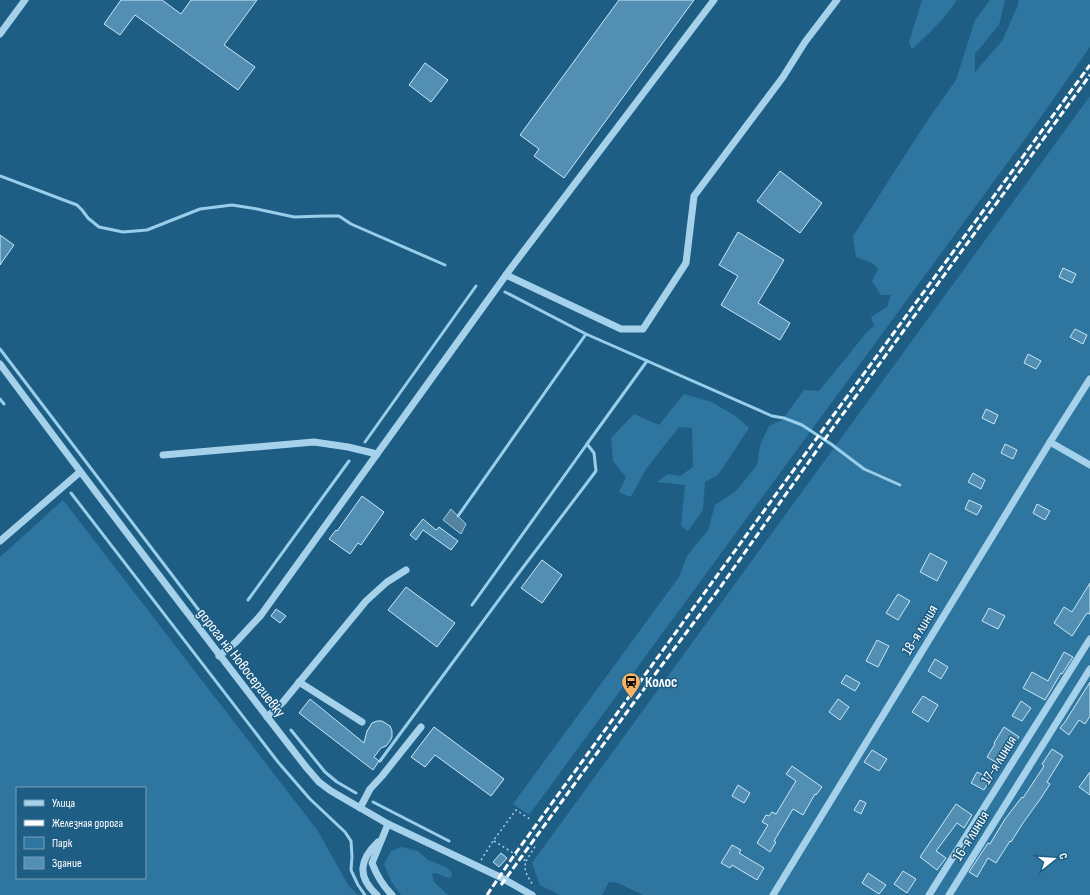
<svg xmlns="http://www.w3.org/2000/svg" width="1090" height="895" font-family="'Sofia Sans Condensed',sans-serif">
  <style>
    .green { fill: #2e76a0; fill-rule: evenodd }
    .water { fill: #55829d; stroke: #99ceeb }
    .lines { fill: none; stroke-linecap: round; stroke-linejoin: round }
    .stream { stroke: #99ceeb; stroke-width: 3 }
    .building { fill: #538fb2; stroke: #cae7f7 }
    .path { stroke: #a5d1ea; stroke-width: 1.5; stroke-dasharray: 2 3; stroke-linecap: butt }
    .minor { stroke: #a5d1ea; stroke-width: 7 }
    .rail { stroke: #fff; stroke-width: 3; stroke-dasharray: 7 3; stroke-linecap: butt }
    .labels { text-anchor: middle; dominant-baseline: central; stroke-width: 3; stroke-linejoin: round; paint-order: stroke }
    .street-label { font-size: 15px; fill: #fff; stroke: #1e5d84 }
    .poi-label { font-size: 15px; font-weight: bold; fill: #fff; stroke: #1e5d84; text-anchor: start }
  </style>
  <rect width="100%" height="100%" fill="#1e5d84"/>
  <g class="green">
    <path d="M922,0h35c-13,19 -28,34 -45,49l-3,-7z"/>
    <polygon points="990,0 1005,0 999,25 975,54 975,72 1002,41 1018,5 1018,0 1090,0 1090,47 1033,128 529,815 513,804 679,577 687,556 708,530 715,505 736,491 757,465 760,445 769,426 782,420 804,390 819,391 867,332 874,326 871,317 887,307 891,295 881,295 872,281 878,269 872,263 856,257 853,236 929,118 956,80 975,20"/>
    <polygon points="1090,96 1090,895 643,895 618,883 609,882 602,895 560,895 540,885 532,863"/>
    <polygon points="684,394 712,402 737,417 749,428 718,475 705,482 703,510 688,531 681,526 685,485 657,482 668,474 680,476 693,467 692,428 679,427 646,469 631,497 619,492 626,477 613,461 611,438 634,414 659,425"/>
    <path d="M63,500l255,331 30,54 10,10h-358v-338zM17,788h128v90h-128z"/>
    <polygon points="402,847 418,851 428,860 446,867 451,872 452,876 448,878 436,873 432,874 434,882 448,895 401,895 391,881 384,864 391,851"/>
  </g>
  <polygon class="water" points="451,509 466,524 461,534 443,520"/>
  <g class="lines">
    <g class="stream">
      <polyline points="0,176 77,205 82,210 88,218 99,227 123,232 147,230 200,209 232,205 257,209 294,217 324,216 339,216 351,224 445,265"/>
      <polyline points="505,292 586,334 772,416 784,418 802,425 831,444 864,469 900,485"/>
      <polyline points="0,349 201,613"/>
      <polyline points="0,399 4,404"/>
      <polyline points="365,442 476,286"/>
      <polyline points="71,493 278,762 310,799 345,832 351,841 352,857 351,870 358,885 365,895"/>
      <polyline points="458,516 586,334"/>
      <polyline points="248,600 349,461"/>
      <polyline points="472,605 587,444"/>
      <polyline points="291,730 325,772 337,782 356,793"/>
      <polyline points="380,761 515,578 596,471 594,453 587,444 647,361"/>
      <polyline points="373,802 449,841"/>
    </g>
  </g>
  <g class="building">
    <polygon points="121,0 162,0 181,14 191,0 257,0 224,45 255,67 238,90 135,15 120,35 104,24"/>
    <polygon points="619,0 694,0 564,178 534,156 539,149 520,135"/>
    <polygon points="425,63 448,80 431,102 409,85"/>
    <polygon points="780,171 822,203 800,233 757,201"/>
    <polygon points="738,232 784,260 758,303 790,323 780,340 721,305 738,276 719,265"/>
    <polygon points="0,235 14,245 0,265"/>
    <polygon points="1063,268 1076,274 1072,283 1059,277"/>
    <polygon points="1075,329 1087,335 1083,344 1070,337"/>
    <polygon points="1028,354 1041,361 1036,369 1024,363"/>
    <polygon points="986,409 998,415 994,424 982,418"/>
    <polygon points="1005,444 1017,450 1013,459 1001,453"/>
    <polygon points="973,473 985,480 981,489 968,482"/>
    <polygon points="362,496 384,512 361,545 358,543 350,554 329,539 336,530 337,531"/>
    <polygon points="969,500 982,506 977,515 965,509"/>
    <polygon points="1037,504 1050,511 1045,520 1033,513"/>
    <polygon points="423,519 436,530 439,527 458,541 451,550 423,530 416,540 410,535"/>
    <polygon points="930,553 947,562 937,581 920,572"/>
    <polygon points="542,560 562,575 542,603 521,588"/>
    <polygon points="1090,583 1090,614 1087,613 1072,636 1054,623 1064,607 1072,612"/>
    <polygon points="406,587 455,623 437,647 388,610"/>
    <polygon points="898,594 910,601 898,620 886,613"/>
    <polygon points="989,608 1005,616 998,629 982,621"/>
    <polygon points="276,609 286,616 280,623 271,616"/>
    <polygon points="877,640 889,646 878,667 866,661"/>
    <polygon points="1064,652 1073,657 1062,674 1061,673 1045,700 1023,688 1032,672 1048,681"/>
    <polygon points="935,659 948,667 941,679 928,671"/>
    <polygon points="846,675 860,683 855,691 841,683"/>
    <polygon points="1090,682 1090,716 1085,724 1079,720 1069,735 1060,728 1065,722"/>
    <polygon points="923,696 938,705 928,722 912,712"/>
    <polygon points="310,699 364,743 367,731 372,723 377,721 382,721 390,726 392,731 392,737 390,741 386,746 381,748 374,757 379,761 373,770 299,713"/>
    <polygon points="838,699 849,707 840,720 829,712"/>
    <polygon points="1021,701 1031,708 1022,721 1012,716"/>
    <polygon points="434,727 504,779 491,796 435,755 425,767 411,757"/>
    <polygon points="1004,727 1019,737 1008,753 1006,751 999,764 987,757 995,744 994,743"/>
    <polygon points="1052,749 1063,756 1047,782 1050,784 1041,798 1023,823 1011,842 1010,841 996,863 988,858 977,877 969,872 988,843 990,844 1005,819 1022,797 1023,798 1044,766 1042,764"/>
    <polygon points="872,750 887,759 879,771 864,762"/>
    <polygon points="792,766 822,787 816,795 815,794 803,815 793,809 774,841 776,842 770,852 757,843 768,825 762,822 766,815 769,816 772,812 776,814 796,781 786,774"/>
    <polygon points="977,772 990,779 984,790 971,783"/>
    <polygon points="1090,772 1090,795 1079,787"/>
    <polygon points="738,785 750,793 744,803 732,796"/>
    <polygon points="860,800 866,803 861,814 854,810"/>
    <polygon points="956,804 972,815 964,828 957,823 936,851 946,858 937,870 920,857"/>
    <polygon points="732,845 741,850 739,853 764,868 757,880 732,865 730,868 721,863"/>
    <polygon points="501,853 507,858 499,867 493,862"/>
    <polygon points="903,871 916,879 907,893 894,884"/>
    <polygon points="868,873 886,885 879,894 862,883"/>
  </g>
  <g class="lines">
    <g class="path">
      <path d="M494,841l32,20c-3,10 2,16 7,24"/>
      <polyline points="481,860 493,841 516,810 530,819"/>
      <polyline points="526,861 536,845"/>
    </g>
    <g class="minor">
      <polyline points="0,34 25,0"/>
      <polyline points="506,275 621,329 643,329 686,263 694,196 783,77 805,42 837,0"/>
      <path d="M0,364c101,136 203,270 306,403l13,15 12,9 57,33 112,53 32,18"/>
      <polyline points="1050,442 1090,465"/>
      <polyline points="163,455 314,442 348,447 377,454"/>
      <polyline points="0,541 80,472"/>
      <polyline points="219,656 236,642 261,615 511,268 714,0"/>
      <polyline points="299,682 362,722"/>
      <polyline points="267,717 283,702 366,601 387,582 406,570"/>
      <polyline points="360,808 370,789 382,776 421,727"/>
      <path d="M388,824l-16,39c5,13 10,22 20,32"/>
      <path d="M377,895c-20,-18 -18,-35 1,-53"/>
      <polyline points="773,895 1050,442 1090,379"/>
      <polyline points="929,895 1090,639"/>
      <polyline points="949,895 1090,669"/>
    </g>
    <g class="rail">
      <polyline points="501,885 635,701 719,589 832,429 1090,75"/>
      <polyline points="487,895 515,854 827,424 1090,65"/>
    </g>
  </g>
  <defs>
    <symbol id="station-pin" viewBox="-11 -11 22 30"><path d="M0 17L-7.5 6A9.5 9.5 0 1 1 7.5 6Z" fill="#f9b364" stroke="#1e5d84"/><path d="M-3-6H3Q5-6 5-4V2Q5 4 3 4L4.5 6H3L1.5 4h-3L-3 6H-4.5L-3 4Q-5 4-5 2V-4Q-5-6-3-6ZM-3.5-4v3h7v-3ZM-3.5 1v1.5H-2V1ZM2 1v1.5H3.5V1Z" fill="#111"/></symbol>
  </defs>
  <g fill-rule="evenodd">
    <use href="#station-pin" x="620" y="671" width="22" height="30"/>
  </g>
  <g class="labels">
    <g class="street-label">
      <text transform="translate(920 630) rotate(-59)">18-я линия</text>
      <text transform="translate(241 663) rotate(52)">дорога на Новосергиевку</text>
      <text transform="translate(999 760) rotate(-58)">17-я линия</text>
      <text transform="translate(971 836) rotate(-58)">16-я линия</text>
    </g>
    <g class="poi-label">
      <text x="645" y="682">Колос</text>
    </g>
  </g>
  <rect x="16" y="787" width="130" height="92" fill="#1e5d84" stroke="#789eb5"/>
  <rect x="24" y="800" width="20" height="6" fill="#a5d1ea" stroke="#789eb5"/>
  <text x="52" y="807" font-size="12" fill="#ffffff">Улица</text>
  <rect x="24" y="820" width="20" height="6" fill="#ffffff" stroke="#789eb5"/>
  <text x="52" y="827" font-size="12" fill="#ffffff">Железная дорога</text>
  <rect x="24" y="837" width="20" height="12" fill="#2e76a0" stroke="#789eb5"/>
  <text x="52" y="847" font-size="12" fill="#ffffff">Парк</text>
  <rect x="24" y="857" width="20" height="12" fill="#538fb2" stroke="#789eb5"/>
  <text x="52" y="867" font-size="12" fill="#ffffff">Здание</text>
  <g transform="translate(1054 859) rotate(73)" stroke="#1e5d84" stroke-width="3" paint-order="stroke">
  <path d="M0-3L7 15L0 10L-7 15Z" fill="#ffffff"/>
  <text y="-6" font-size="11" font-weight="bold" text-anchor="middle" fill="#ffffff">С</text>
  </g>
</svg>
